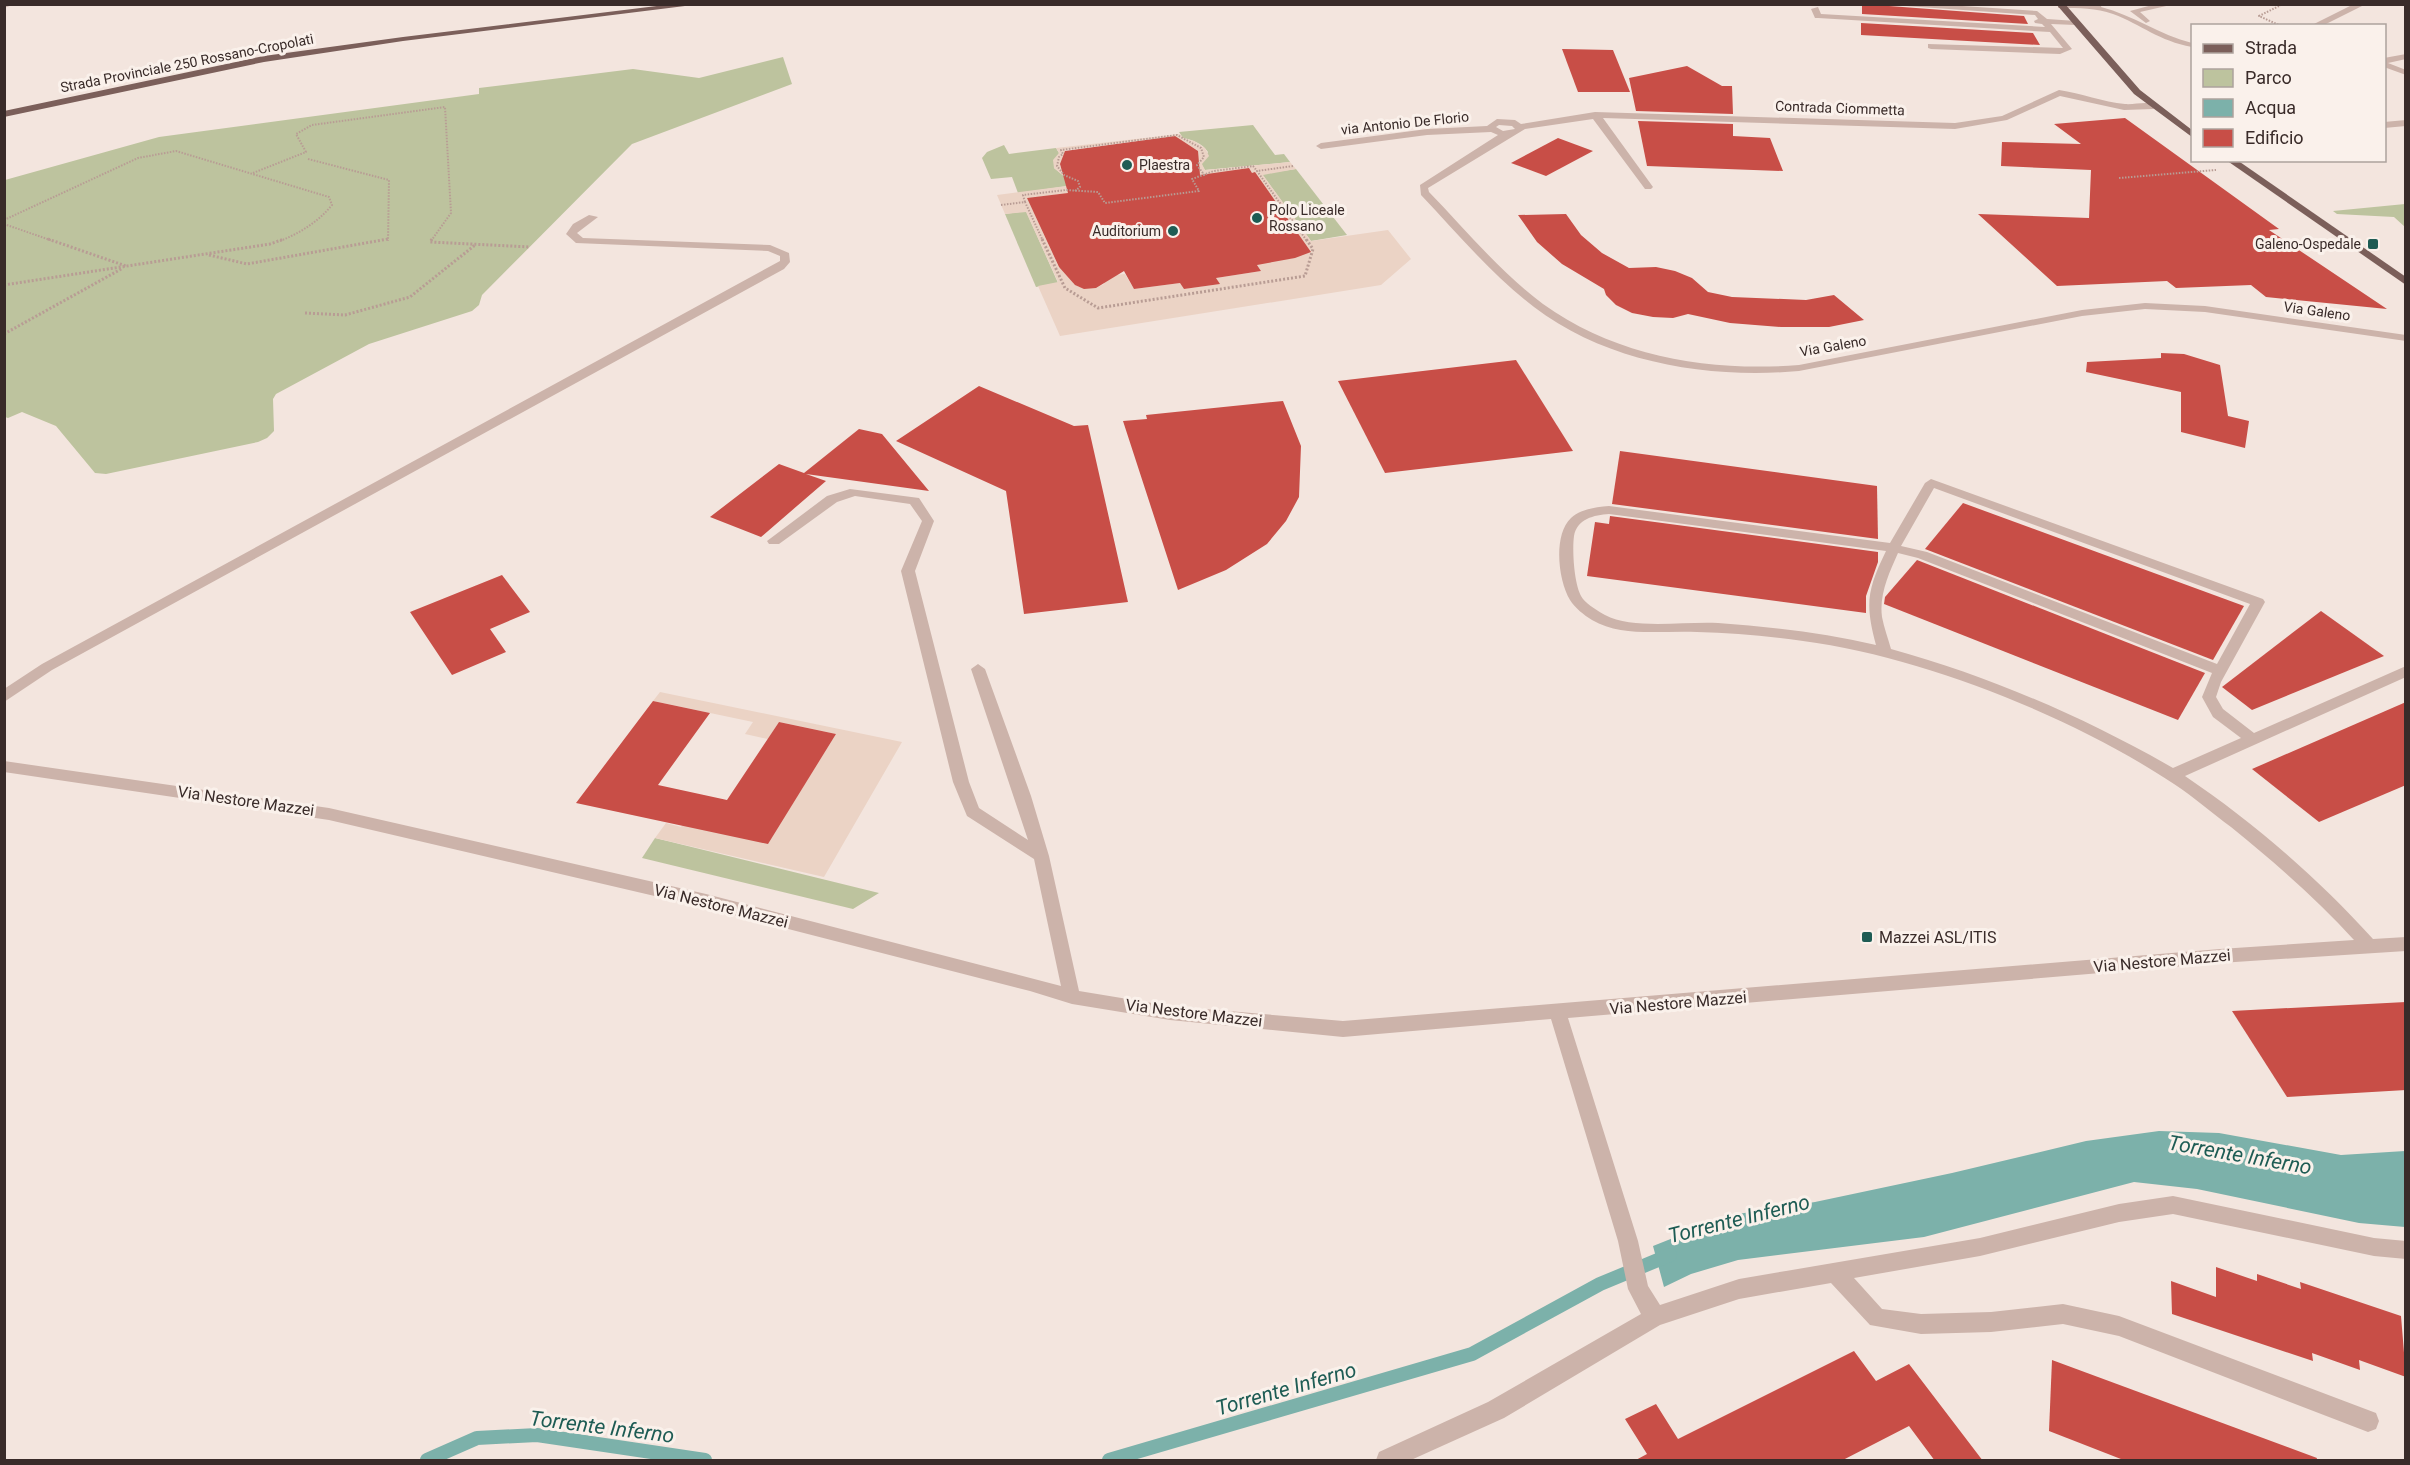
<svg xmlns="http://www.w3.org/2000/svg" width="2410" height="1465" font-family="Roboto,sans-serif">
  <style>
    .green { fill: #bdc39e }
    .plaza { fill: #ebd3c5; fill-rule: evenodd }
    .water { fill: #7cb1aa }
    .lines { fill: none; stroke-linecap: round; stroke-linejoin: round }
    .stream { stroke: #7cb1aa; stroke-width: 14 }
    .building { fill: #c84e47 }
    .path-far1 { stroke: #b89c94; stroke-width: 2; stroke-dasharray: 1.5 1.5; stroke-linecap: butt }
    .path { stroke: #b89c94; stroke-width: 3; stroke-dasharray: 2 2; stroke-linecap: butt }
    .minor { fill: #ccb3aa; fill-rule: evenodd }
    .major { fill: #7b5f5a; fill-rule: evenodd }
    .poi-dot { fill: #1e5c54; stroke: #faf1eb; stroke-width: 2 }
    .labels { text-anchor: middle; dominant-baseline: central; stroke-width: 6; stroke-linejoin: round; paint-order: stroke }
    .far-street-label { font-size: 14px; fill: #392b29; stroke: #faf1eb }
    .far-poi-label { font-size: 14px; fill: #392b29; stroke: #faf1eb; text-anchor: start }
    .street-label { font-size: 16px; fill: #392b29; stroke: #faf1eb }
    .poi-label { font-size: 16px; fill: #392b29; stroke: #faf1eb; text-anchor: start }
    .near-water-label { font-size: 21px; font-style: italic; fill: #1e5c54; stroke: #faf1eb }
  </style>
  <rect width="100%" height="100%" fill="#f3e5de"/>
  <g class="green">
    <polygon points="783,57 792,84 632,144 482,295 479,305 472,311 369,344 276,394 273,399 274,431 267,438 258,442 106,474 95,473 56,426 22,412 8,418 5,417 5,180 159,137 479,94 479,88 633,69 699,78"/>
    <path d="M1253,125l22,30 9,-1 6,8 -85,8 -4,-6 7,-12c-6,-9 -15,-12 -25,-14l-4,-6z"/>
    <polygon points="1004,145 1009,154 1056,148 1059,153 1054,168 1075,185 1018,193 1012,177 991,179 982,158 987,152"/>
    <polygon points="1296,169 1347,235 1311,241 1262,174"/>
    <polygon points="2405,204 2405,227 2394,217 2337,214 2333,211"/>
    <polygon points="1026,211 1058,283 1036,287 1005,214"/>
    <polygon points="655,838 879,893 853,909 642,858"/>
  </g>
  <g class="plaza">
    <path d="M1180,134l3,4 11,3 11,7 4,8 -7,8 3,6 85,-8 6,7 -33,6 48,66 77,-11 23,29 -30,26 -321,51 -22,-50 20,-4 -32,-70 -21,2 -8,-19 77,-10 -20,-17 -1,-8 6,-7 -3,-5zM1175,136l2,4 20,10 1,9 -134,13 -4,-6 6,-16zM1249,168l3,5h3l43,60 5,21 -13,5 -39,-4 10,16 -45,7 3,6 -35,5 -4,-6 -46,6 -9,-15 -20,2 -1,8 -8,4 -17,-1 -6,-4 12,-19 -26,4 -29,-64 1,-6 30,-4 2,5z"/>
    <polygon points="660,692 902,742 824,877 655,838 666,823 681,827 695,806 768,843 836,734 779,722 768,739 745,734 753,722 653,701"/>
  </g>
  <polygon class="water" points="2159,1131 2219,1133 2341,1155 2405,1151 2405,1227 2359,1223 2197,1189 2134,1182 1924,1237 1738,1260 1691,1274 1664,1287 1653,1246 1731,1215 1815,1202 1952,1173 2086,1141"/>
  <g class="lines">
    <g class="stream">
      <polyline points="427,1460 477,1438 537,1435 705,1460"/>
      <polyline points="1109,1460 1472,1354 1600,1284 1670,1255"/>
    </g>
  </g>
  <g class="building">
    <polygon points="1862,4 2024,16 2028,24 1862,14"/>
    <polygon points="1861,23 2033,33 2040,45 1861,35"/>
    <polygon points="1562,49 1613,50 1630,92 1578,92"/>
    <polygon points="1687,66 1722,86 1732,86 1733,114 1636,111 1629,78"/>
    <polygon points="2125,118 2279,229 2269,230 2387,309 2266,297 2251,285 2176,288 2167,281 2057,286 1978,214 2089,218 2091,170 2001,166 2002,142 2081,144 2054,124"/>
    <polygon points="1638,121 1733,124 1733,136 1770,138 1783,171 1647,166"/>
    <polygon points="1175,136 1198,151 1200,175 1249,168 1252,173 1255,172 1311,252 1295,258 1257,265 1261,271 1216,278 1220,284 1184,289 1180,283 1134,289 1124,271 1096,288 1084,289 1075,285 1059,267 1027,198 1068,193 1060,164 1065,151"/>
    <polygon points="1558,138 1593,151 1546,176 1511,163"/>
    <polygon points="1566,214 1581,235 1602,253 1629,268 1656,267 1675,271 1692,278 1708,292 1732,297 1806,300 1834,295 1864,320 1829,327 1781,327 1730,323 1688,314 1673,318 1653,317 1632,313 1616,305 1606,295 1604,289 1562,264 1537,242 1518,215"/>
    <polygon points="2161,353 2184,354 2220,365 2228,416 2249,421 2245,448 2181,432 2181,392 2086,372 2087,362 2161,358"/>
    <polygon points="1516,360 1573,451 1385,473 1338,381"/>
    <polygon points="979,386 1074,426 1088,425 1128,602 1024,614 1006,491 896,441"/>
    <polygon points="1283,401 1301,446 1299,497 1286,521 1267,544 1226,570 1178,590 1123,421 1147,419 1146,415"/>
    <polygon points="859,429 882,434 929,491 806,474 826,481 761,537 710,517 779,464 804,473"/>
    <polygon points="1620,451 1877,486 1878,539 1612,504"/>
    <polygon points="1963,503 2244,606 2213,660 1925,549"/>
    <polygon points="1610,516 1878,552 1878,562 1866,596 1866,613 1587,576 1595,522 1609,524"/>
    <polygon points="1917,560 2205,673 2178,720 1884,604 1885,597"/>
    <polygon points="502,575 530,612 490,629 506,652 452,675 410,612"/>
    <polygon points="2321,611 2384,656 2252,710 2222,687"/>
    <polygon points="653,701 710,713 658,785 727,800 779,722 836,734 768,844 576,803"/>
    <polygon points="2406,702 2406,785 2319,822 2252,769"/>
    <polygon points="2406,1002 2406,1090 2287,1097 2232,1011"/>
    <polygon points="2216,1267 2257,1281 2257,1274 2301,1289 2300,1282 2401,1316 2406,1377 2359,1360 2360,1370 2312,1353 2313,1361 2172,1314 2171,1281 2216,1297"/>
    <polygon points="1854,1351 1876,1381 1909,1364 1983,1461 1935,1461 1909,1426 1841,1461 1634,1461 1647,1454 1625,1419 1656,1404 1678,1439"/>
    <polygon points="2052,1360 2317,1458 2316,1461 2126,1461 2049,1431"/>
  </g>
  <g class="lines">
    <g class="path-far1">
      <polyline points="2281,26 2259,16 2283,4"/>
      <polyline points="308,159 389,180 388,241"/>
      <polyline points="1293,166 1257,171 1307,241"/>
      <polyline points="253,173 306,152 296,134 312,125 445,107 451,213 431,241"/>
      <polyline points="2119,178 2216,170"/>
      <polyline points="1075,191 1080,187 1078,181 1064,175 1057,166 1059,157 1063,154 1061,150 1177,135 1201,148 1204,157 1197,165 1205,176"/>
      <polyline points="1025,202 1023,195 1066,190 1098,192 1105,203 1199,191 1192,179 1214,171 1253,166 1257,171"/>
      <polyline points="1001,205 1025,202 1043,241"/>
      <path d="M4,220l134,-62 38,-7 153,46 3,8c-14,17 -32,28 -52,36"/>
      <polyline points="4,224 53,241"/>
    </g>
    <g class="path">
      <polyline points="48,239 126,266"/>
      <polyline points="432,239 430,242 530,247"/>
      <polyline points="1042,239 1065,288 1098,308 1305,276 1313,249 1306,239"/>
      <polyline points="209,255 247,264 388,239"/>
      <polyline points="4,285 270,244 284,239"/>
      <polyline points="305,313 345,315 410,297 475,245"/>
      <polyline points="4,334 123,268"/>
    </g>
    <g class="minor">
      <polygon points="4,4 15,4 4,8"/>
      <polygon points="1878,4 1932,4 2037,11 2047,19 2076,21 2080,23 2076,25 2051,24 2072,49 2060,54 1931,49 1928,48 1928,44 2063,48 2050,32 1818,18 1815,18 1811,9 1818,7 1821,14 2045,27 2042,24 2035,23 2034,21 2038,19 2035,15"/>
      <path d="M2058,4h44l-1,3c32,8 59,28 91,36v4c-33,-6 -50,-22 -79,-33 -17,-6 -34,-6 -52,-6h-3z"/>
      <polygon points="2156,4 2175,4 2140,12 2150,21 2146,23 2130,11"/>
      <polygon points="2354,4 2366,4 2322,26 2310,26"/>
      <polygon points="2406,54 2406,59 2388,63 2406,70 2406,75 2384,67 2384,58"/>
      <path d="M2059,90c22,3 44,12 66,14 10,1 24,-4 32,2l-4,3 -29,1 -64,-14 -53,24 -52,9 -352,-11 50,69 -2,2h-6l-52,-70 -68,10 -97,59 1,4c36,37 72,81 114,112 73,53 168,68 256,61l283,-55 63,-7 60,3 201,29v6l-201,-29 -60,-3 -63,7 -283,55c-90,8 -192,-8 -265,-64 -42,-32 -77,-74 -113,-112l-1,-10 78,-50 -7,-3 -64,3 -106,14 -5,-3 5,-3 106,-14 60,-3 10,-7 18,1 6,4 74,-12 360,11 47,-7zM1499,125l13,1 3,3 -12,2 -7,-4z"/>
      <polygon points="2406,120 2406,126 2384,128 2384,122"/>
      <polygon points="589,215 598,217 577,233 583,238 770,245 789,253 790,262 784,269 52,670 4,702 4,689 42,664 780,261 780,256 768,251 576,243 566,234 573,224"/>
      <path d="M1931,479l332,120 2,3 -44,80 -5,15 7,12 31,24 152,-67v11l-221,99c68,46 133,102 188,163l33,-2v14l-186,12 -652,55 70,223 10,45 12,19 79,-26 241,-41 139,-34 54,-8 201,42 32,3v18l-32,-3 -201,-42 -54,8 -139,34 -126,22 28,31 39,5 70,-2 72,-8 56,12 257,97 3,8 -3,8 -8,3 -249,-96 -56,-12 -72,8 -70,2 -51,-9 -39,-42 -92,16 -79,26 -156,93 -93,42h-35l3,-8 109,-50 153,-88 -13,-25 -10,-48 -67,-222 -208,18 -173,-17 -98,-16 -42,-13 -324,-83 -377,-88 -325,-48v-11l325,47 377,86 355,92 -27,-127 -67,-43 -14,-34 -52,-211 21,-50 -12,-17 -55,-8 -18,6 -58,42h-10l-2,-3 60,-45 23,-7 69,9 15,23 -19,50 54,211 10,26 49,32 -57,-171 7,-5 7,5 46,127 18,60 30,135 91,15 173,15 877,-72 134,-9c-37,-41 -80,-78 -123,-113 -19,-14 -37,-30 -57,-43 -101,-67 -250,-127 -371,-143 -35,-5 -71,-8 -106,-9 -34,-2 -74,6 -105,-12 -8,-5 -17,-12 -22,-20 -12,-20 -17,-65 1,-82 10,-9 25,-11 38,-12l281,37 35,-60zM1934,488l316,116 -33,60 -290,-112 -26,-6zM1609,514l277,37c-19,39 -21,53 -10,94 -52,-12 -105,-18 -158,-22 -32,-2 -85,7 -113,-8 -7,-4 -17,-10 -22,-16 -9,-11 -11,-49 -9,-63 3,-17 20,-21 35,-22zM1898,553l20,5 294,115 -10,24 11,20 28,21 -68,30c-89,-51 -184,-92 -282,-119 -3,-11 -7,-21 -9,-32 -3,-22 7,-44 16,-64z"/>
    </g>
    <g class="major">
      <polygon points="673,4 701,4 403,41 264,62 4,117 4,111 264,56 403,37"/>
      <polygon points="2056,4 2065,4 2140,90 2192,130 2192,137 2134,94"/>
      <polygon points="2226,160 2237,160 2406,277 2406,285"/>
    </g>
  </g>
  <g class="poi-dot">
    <circle cx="1127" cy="165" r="6"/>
    <circle cx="1257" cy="218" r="6"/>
    <circle cx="1173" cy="231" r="6"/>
    <rect x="2367" y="238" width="12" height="12" rx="3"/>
    <rect x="1861" y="931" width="12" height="12" rx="3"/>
  </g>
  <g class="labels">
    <g class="far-street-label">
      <text transform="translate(187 63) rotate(-11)">Strada Provinciale 250 Rossano-Cropolati</text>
      <text transform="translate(1840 108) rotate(2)">Contrada Ciommetta</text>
      <text transform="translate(1405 123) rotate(-6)">via Antonio De Florio</text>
      <text transform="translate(2317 311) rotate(8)">Via Galeno</text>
      <text transform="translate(1833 346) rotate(-10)">Via Galeno</text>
    </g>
    <g class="far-poi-label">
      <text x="1139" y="165">Plaestra</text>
      <text x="1269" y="210">Polo Liceale<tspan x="1269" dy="16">Rossano</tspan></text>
      <text x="1161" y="231" text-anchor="end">Auditorium</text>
      <text x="2361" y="244" text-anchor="end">Galeno-Ospedale</text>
    </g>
    <g class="street-label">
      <text transform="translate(246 801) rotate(8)">Via Nestore Mazzei</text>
      <text transform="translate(721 906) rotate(14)">Via Nestore Mazzei</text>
      <text transform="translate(2162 961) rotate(-5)">Via Nestore Mazzei</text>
      <text transform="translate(1678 1003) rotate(-5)">Via Nestore Mazzei</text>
      <text transform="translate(1194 1013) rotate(7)">Via Nestore Mazzei</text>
    </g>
    <g class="poi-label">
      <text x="1879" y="937">Mazzei ASL/ITIS</text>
    </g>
    <g class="near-water-label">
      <text transform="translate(2240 1155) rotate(10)">Torrente Inferno</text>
      <text transform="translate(1739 1219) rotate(-14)">Torrente Inferno</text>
      <text transform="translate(1286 1389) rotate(-16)">Torrente Inferno</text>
      <text transform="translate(602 1427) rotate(7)">Torrente Inferno</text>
    </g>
  </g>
  <rect width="2410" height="1465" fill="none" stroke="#392b29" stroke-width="12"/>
  <rect x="2191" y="24" width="195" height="138" fill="#faf1eb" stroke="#ada29d" stroke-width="1.5"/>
  <rect x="2203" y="44" width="30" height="9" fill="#7b5f5a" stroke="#ada29d" stroke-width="1.5"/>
  <text x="2245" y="54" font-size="18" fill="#392b29">Strada</text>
  <rect x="2203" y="69" width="30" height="18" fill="#bdc39e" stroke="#ada29d" stroke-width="1.5"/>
  <text x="2245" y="84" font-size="18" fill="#392b29">Parco</text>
  <rect x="2203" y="99" width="30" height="18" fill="#7cb1aa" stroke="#ada29d" stroke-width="1.5"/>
  <text x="2245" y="114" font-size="18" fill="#392b29">Acqua</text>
  <rect x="2203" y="129" width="30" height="18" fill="#c84e47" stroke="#ada29d" stroke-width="1.5"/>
  <text x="2245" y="144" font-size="18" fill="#392b29">Edificio</text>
</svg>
